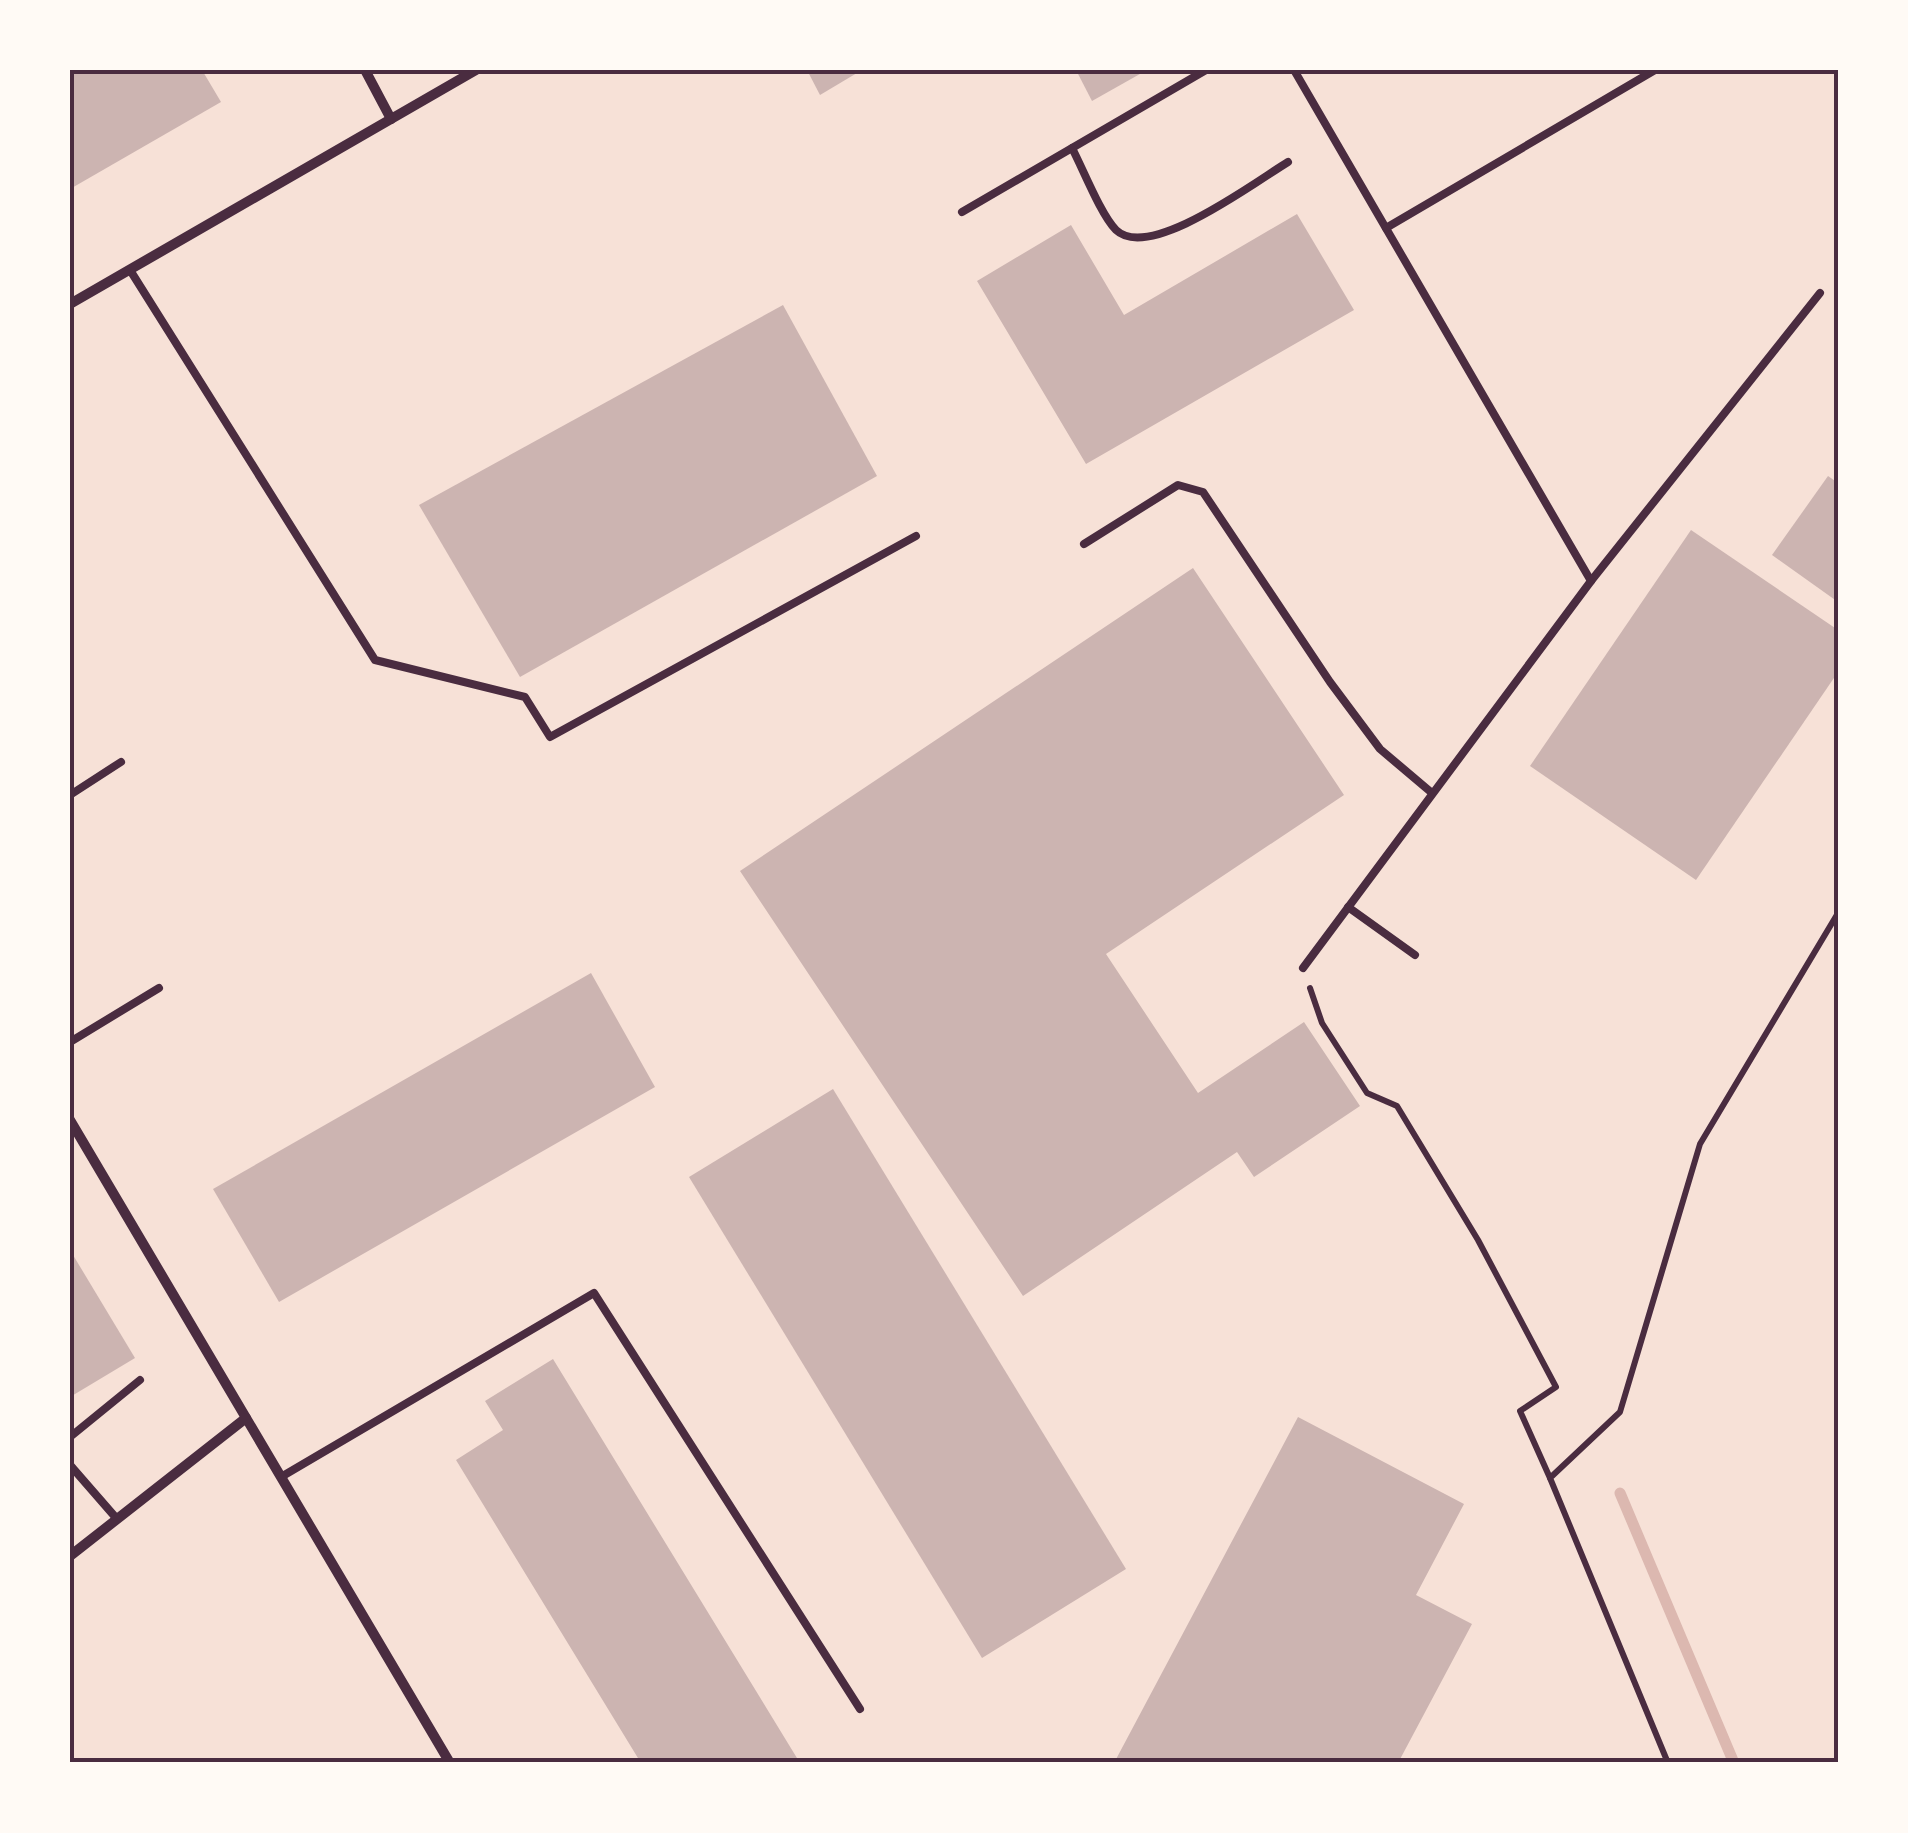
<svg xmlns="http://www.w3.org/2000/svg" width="1908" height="1833" font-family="'Alegreya Sans',sans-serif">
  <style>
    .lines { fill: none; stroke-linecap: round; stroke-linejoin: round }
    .stream { stroke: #dcb8b0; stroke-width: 11 }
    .building { fill: #ccb4b1 }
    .path { stroke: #4a2c40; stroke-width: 6 }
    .service { stroke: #4a2c40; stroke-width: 8 }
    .minor { stroke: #4a2c40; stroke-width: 10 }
    .neatline { fill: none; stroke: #4a2c40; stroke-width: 4 }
  </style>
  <rect width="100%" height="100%" fill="#f7e1d7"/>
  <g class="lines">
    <polyline class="stream" points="1620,1493 1734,1763"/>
  </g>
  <g class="building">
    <polygon points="70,70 202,70 221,102 70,189"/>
    <polygon points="807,70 862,70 820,95"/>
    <polygon points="1076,70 1147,70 1092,101"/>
    <polygon points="1297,214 1354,310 1086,464 977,281 1071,225 1124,315"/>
    <polygon points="783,305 877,476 520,677 419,505"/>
    <polygon points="1828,476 1838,483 1838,602 1772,555"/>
    <polygon points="1691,530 1838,630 1838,672 1696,880 1530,766"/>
    <polygon points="1193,568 1344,795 1106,954 1198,1093 1304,1022 1360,1106 1254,1177 1237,1152 1023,1296 740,871"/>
    <polygon points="591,973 655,1087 279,1302 213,1189"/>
    <polygon points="833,1089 1126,1569 982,1658 689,1177"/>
    <polygon points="70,1250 135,1358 70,1397"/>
    <polygon points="553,1359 800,1763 641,1763 456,1460 503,1430 485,1401"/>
    <polygon points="1298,1417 1464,1504 1416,1595 1472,1624 1398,1763 1114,1763"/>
  </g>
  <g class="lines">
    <g class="path">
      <polyline points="1310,988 1322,1023 1367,1093 1397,1106 1478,1240 1556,1387 1520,1411 1550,1478"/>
      <polyline points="1668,1763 1550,1478 1620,1412 1700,1144 1838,913"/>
    </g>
    <g class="service">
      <polyline points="1294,70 1591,581"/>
      <path d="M1072,148c11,21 29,67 44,82 33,32 139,-48 172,-68"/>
      <polyline points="962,212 1206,70"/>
      <polyline points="1386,228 1655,70"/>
      <polyline points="130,270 375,660 525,697 550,737 916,536"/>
      <polyline points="1084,544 1178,485 1203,492 1330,682 1380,749 1432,793"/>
      <polyline points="70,795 121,762"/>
      <polyline points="1348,907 1415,955"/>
      <polyline points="1303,968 1591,581 1820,293"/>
      <polyline points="70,1042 159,988"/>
      <polyline points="70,1437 140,1380"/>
      <polyline points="70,1465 117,1519"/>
      <polyline points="281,1477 594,1293 860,1709"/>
    </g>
    <g class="minor">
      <polyline points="365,70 391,119"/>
      <polyline points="70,304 476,70"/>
      <polyline points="70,1120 450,1763"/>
      <polyline points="70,1556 246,1418"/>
    </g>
  </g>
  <rect width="1908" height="1833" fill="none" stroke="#fffaf5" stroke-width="145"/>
  <rect x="72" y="72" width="1764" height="1688" class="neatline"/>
</svg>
